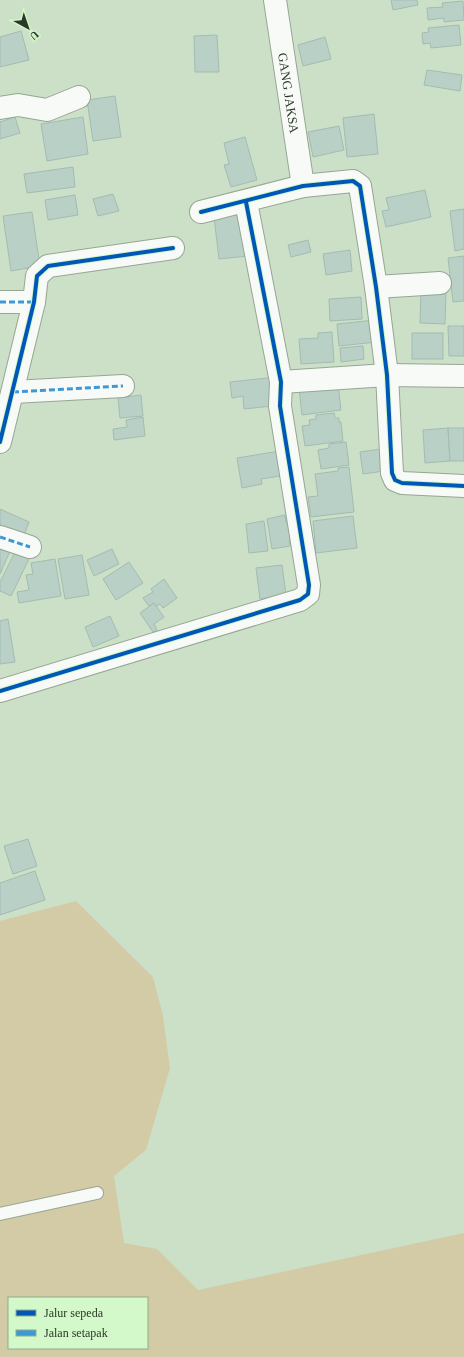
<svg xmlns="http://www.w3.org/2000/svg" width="464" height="1357" font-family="Georgia,serif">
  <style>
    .green { fill: #d2cba6; fill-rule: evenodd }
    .building { fill: #b9d0c6; stroke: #a4bbb1 }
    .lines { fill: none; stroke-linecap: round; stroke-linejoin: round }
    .service-casing { stroke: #96a693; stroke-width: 14 }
    .minor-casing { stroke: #96a693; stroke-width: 24 }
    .service { stroke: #f7faf7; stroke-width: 12 }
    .minor { stroke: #f7faf7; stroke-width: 22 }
    .quiet { stroke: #3c98d6; stroke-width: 3; stroke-dasharray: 6 3; stroke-linecap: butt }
    .cycleway-casing { stroke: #d3f8ca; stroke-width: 6 }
    .cycleway { stroke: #0057b8; stroke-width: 4 }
    .labels { text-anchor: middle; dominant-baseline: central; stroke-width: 3; stroke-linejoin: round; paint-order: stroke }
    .street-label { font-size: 13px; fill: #2b3927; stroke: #d3f8ca }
  </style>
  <rect width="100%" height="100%" fill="#cce0c8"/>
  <path class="green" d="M76,901l77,76 10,39 7,52 -24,82 -32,26 10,67 33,6 41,41 266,-57v124h-464v-436zM9,1298h138v50h-138z"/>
  <g class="building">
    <polygon points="391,0 417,0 418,5 393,10"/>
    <polygon points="463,1 464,20 444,22 444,18 428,20 427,8 443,7 442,3"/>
    <polygon points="459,25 461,45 431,48 430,43 423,44 422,33 429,32 428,28"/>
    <polygon points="21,31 29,60 0,67 0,37"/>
    <polygon points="217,35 219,72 195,72 194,36"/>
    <polygon points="325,37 331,59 303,66 298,45"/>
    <polygon points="427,70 462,75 460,91 424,85"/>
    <polygon points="115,96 121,137 93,141 87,100"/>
    <polygon points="374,114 378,154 347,157 343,118"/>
    <polygon points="15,117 20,133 0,139 0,122"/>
    <polygon points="83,117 88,154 47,161 41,124"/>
    <polygon points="339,126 344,150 313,157 308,132"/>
    <polygon points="245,137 257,180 231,187 224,165 229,164 224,143"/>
    <polygon points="73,167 75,187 27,193 24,174"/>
    <polygon points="425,190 431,217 386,227 382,211 389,210 386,198"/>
    <polygon points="113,194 119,211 98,216 93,199"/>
    <polygon points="75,195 78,215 48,220 45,200"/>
    <polygon points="464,209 464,249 455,251 450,211"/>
    <polygon points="32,212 40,266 11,271 3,216"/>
    <polygon points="243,214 248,256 219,259 214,217"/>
    <polygon points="308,240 311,252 291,257 288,245"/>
    <polygon points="350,250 352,271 326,275 323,254"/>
    <polygon points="464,256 464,301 453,302 448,258"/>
    <polygon points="421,289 446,290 445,324 420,323"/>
    <polygon points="361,297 362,319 330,321 329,299"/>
    <polygon points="375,320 377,342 339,346 337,324"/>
    <polygon points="448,326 464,326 464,356 449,356"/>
    <polygon points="332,332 334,362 301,364 299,339 318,338 318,333"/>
    <rect x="412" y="333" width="31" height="26"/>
    <polygon points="363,346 364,359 341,362 340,348"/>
    <polygon points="276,377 273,406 244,409 243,396 232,398 230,382"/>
    <polygon points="338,384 341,410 302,415 299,389"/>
    <polygon points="141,395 143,416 120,418 118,398"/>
    <polygon points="334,413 335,418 339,418 339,422 341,422 343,441 305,446 302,426 310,425 309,420 316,419 316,415"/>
    <polygon points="143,417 145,436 114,440 113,429 127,427 126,420"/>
    <polygon points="448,428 450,461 425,463 423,430"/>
    <polygon points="448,428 464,428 464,461 450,461"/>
    <polygon points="346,442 349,465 321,469 318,450 329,448 329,444"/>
    <polygon points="388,448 391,470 363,474 360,452"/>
    <polygon points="286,450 286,475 261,479 262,484 242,488 237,458"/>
    <polygon points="349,467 354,512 311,517 308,497 318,496 315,474 338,471 338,468"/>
    <polygon points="0,509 29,522 24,535 0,525"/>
    <polygon points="285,515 286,523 295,521 297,538 289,540 290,546 272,549 267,519"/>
    <polygon points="353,516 357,548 316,553 313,521"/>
    <polygon points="264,521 268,551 249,553 246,524"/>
    <polygon points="0,544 11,549 0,574"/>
    <polygon points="112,549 119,564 94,576 87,560"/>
    <polygon points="16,550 30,557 11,596 0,591 0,582"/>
    <polygon points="82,555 89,595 65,599 58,559"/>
    <polygon points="55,559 61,596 19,603 17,592 29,590 26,575 33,574 31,563"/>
    <polygon points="129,562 143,583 116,600 103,579"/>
    <polygon points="282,565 286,595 260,599 256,568"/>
    <polygon points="164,579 177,598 163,608 160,604 157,606 154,603 149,606 143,598 153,592 151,589"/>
    <polygon points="154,603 164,617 154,624 157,630 153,632 140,613"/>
    <polygon points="110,616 119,636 93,647 85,627"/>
    <polygon points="8,619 15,662 0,664 0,621"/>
    <polygon points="28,839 37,866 13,874 4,846"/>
    <polygon points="35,871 45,900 0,915 0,883"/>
  </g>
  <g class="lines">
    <defs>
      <polyline id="service" points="0,1214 97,1193"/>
      <g id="minor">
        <path id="s1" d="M275,0l28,186"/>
        <polyline points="0,108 18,105 47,110 79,97"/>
        <polyline points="201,212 303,186 353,181 360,186 376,287 387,375 392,473 395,480 402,483 464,486"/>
        <polyline points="376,287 440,283"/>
        <polyline points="0,302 34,302"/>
        <polyline points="281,382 387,375 464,376"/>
        <polyline points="13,392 123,386"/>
        <polyline points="0,442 34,302 37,276 48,266 173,248"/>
        <polyline points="0,537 30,547"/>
        <polyline points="0,691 300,600 308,594 309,585 280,406 281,382 246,202"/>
      </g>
    </defs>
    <use href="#service" class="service-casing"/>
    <use href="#minor" class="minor-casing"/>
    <use href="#service" class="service"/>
    <use href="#minor" class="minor"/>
    <g class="quiet">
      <polyline points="0,302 34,302"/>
      <polyline points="13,392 123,386"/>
      <polyline points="0,537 30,547"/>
    </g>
    <defs>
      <g id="cycleway">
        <polyline points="201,212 303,186 353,181 360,186 376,287 387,375 392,473 395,480 402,483 464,486"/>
        <polyline points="0,442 34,302 37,276 48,266 173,248"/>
        <polyline points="0,691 300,600 308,594 309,585 280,406 281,382 246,202"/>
      </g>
    </defs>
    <use href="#cycleway" class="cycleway-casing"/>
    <use href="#cycleway" class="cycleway"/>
  </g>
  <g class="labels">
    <g class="street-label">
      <text stroke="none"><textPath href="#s1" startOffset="94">GANG JAKSA</textPath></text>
    </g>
  </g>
  <rect x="8" y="1297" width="140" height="52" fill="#d3f8ca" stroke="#90ac89"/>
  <rect x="16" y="1310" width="20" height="6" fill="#0057b8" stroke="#90ac89"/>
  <text x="44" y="1317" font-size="12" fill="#2b3927">Jalur sepeda</text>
  <rect x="16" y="1330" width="20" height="6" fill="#3c98d6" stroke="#90ac89"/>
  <text x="44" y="1337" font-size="12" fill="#2b3927">Jalan setapak</text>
  <g transform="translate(28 28) rotate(140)" stroke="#d3f8ca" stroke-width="3" paint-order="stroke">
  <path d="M0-3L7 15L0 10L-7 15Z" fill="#2b3927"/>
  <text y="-6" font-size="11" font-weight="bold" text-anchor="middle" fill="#2b3927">U</text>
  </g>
</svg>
